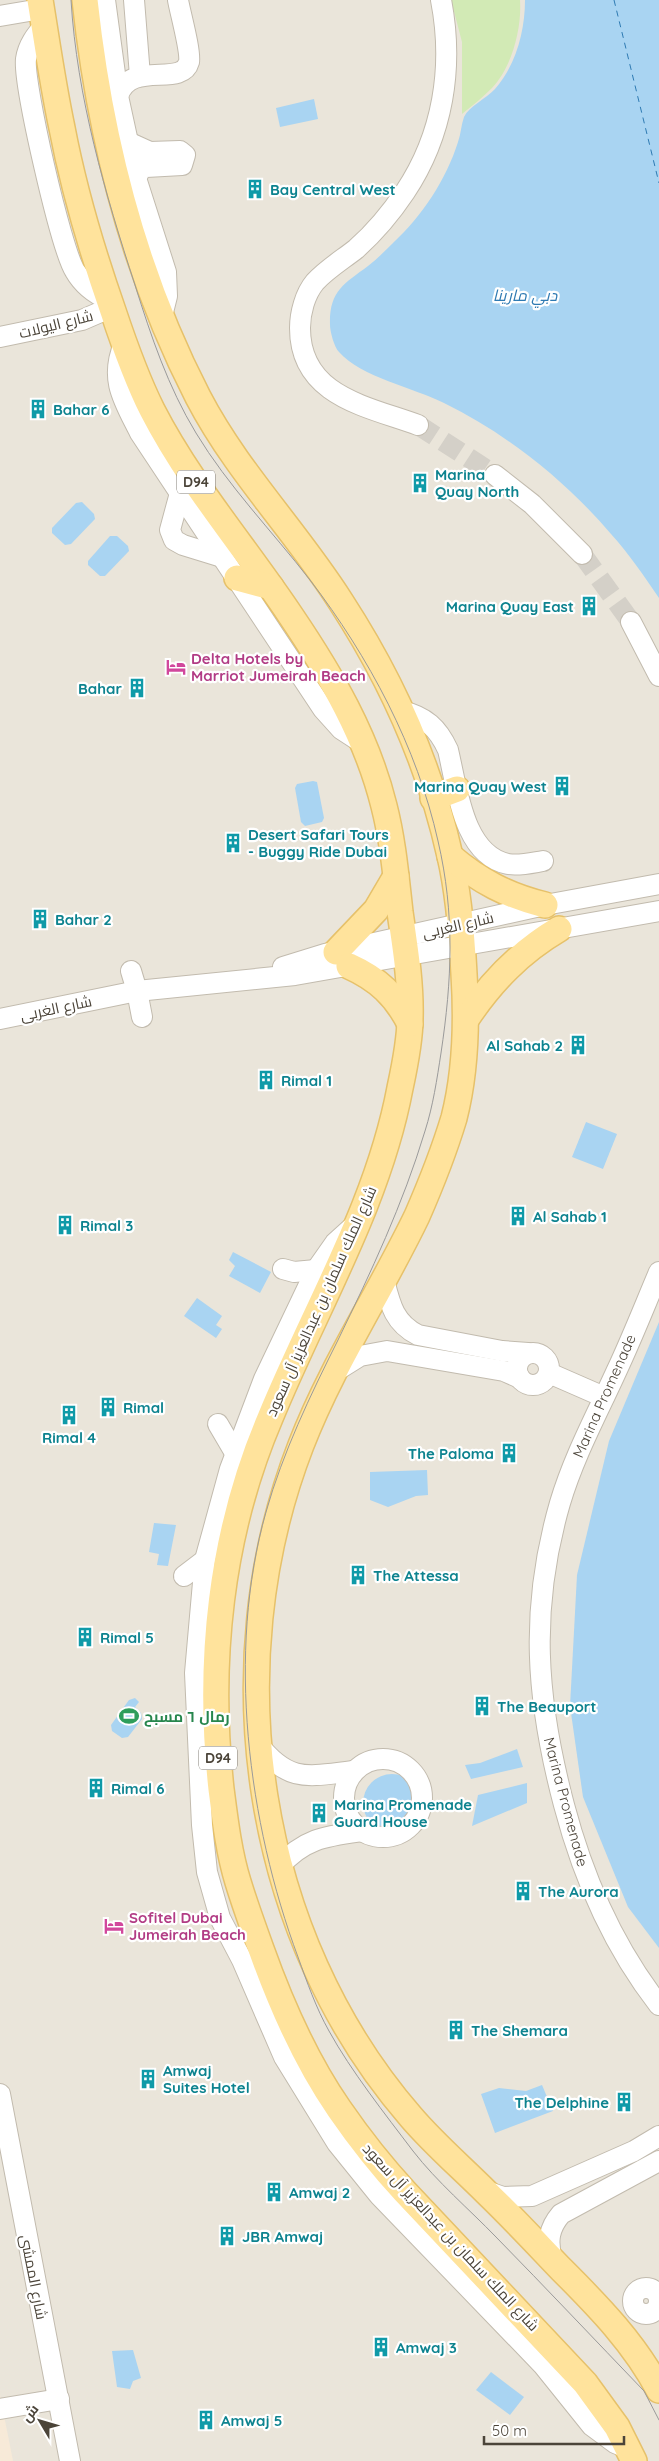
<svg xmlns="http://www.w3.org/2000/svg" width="659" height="2461" font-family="Quicksand,Cairo,sans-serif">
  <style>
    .residential { fill: #eae5da }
    .commercial { fill: #f7ead8 }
    .green { fill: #d2eab5 }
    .water { fill: #a9d4f2 }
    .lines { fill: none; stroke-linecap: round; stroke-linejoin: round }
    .ferry { stroke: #2e7ab2; stroke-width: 1; stroke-dasharray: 6 5; stroke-linecap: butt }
    .minor-tunnel { stroke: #d4d0c8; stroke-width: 20; stroke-dasharray: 20 10; stroke-linecap: butt }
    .minor-casing { stroke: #c2bbae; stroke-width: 22 }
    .major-casing { stroke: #e6c16a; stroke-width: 28 }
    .minor { stroke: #fff; stroke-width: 20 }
    .major { stroke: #ffe39c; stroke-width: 25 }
    .tram { stroke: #9a9a9a; stroke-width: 1 }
    .labels { text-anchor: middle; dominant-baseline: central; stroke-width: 4.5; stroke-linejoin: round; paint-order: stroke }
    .shield { fill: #fff; stroke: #817c74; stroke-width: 1 }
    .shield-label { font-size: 14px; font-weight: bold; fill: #4b4439 }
    .culture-label { font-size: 15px; font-weight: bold; fill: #0d838f; stroke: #fff; text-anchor: start }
    .street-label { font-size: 15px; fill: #4b4439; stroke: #fff }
    .hotel-label { font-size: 15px; font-weight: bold; fill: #b23c85; stroke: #fff; text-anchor: start }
    .leisure-label { font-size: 15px; font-weight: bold; fill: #27864d; stroke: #fff; text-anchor: start }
    .water-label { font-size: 16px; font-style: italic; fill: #2e7ab2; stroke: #fff }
  </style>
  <rect width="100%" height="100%" fill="#f6f3ec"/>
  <rect class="residential" x="0" y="0" width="659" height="2461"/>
  <polygon class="commercial" points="0,2395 13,2461 0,2461"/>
  <path class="green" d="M451,0h69c2,28 -8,67 -28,88 -9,9 -20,18 -30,26v-72z"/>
  <g class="water">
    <path d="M525,0h134v598c-15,-22 -30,-44 -48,-64 -46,-54 -104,-100 -167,-131 -30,-15 -83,-26 -105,-51 -5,-5 -9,-21 -9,-27 -1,-34 14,-41 38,-59 9,-7 17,-15 25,-23 29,-27 53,-63 65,-101 3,-8 3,-17 6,-25 5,-11 22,-18 31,-28 21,-24 30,-58 30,-89z"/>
    <polygon points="314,99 318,119 280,127 276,108"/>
    <polygon points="82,502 94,514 95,519 71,544 65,545 52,533 52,528 76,503"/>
    <polygon points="110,536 117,536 128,546 129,551 105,576 100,576 88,565 88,561"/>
    <polygon points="313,781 317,782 324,818 322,822 305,826 301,822 295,788 297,784"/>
    <polygon points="586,1122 617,1134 603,1169 572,1157"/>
    <polygon points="233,1252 271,1272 260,1293 229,1276 235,1266 229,1260"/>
    <polygon points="197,1298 222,1316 216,1325 222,1329 216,1338 184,1316"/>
    <polygon points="659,1322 659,1948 628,1907 583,1797 570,1706 577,1575 609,1441"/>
    <polygon points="427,1470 428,1495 416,1496 388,1507 370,1500 370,1472"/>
    <polygon points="154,1523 176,1525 168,1566 157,1565 159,1554 149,1552"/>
    <polygon points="135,1698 139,1702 135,1707 141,1713 142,1719 128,1737 122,1738 112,1731 111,1725 129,1700"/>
    <polygon points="517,1749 523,1767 471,1779 465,1765 480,1763"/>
    <circle cx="392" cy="1803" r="29"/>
    <polygon points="527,1783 527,1803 472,1826 478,1795"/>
    <polygon points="542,2085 553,2111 495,2133 481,2094 499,2088 526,2091"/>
    <polygon points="133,2350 141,2378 133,2381 130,2389 117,2387 112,2351"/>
    <polygon points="491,2372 524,2397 510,2415 476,2390"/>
  </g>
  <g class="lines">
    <polyline class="ferry" points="614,0 659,183"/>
    <g class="minor-tunnel">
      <polyline points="418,425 495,475"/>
      <polyline points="582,554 631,622"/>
    </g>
    <defs>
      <g id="minor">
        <polyline points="105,0 118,96 128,142 136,178 166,272 167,296 161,320"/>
        <polyline points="134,0 140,76"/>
        <polyline points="0,16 41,9"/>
        <path d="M44,26c-8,9 -16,19 -18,33 -3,24 35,190 49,212 8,14 20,23 34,29"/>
        <path d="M118,96c12,-37 64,-8 71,-34 2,-11 -9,-50 -11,-62"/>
        <polyline points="128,142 150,152 180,151 185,155 182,165 146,167 141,169 136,178"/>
        <polyline points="0,337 82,320 112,307"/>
        <path d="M124,344c-15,36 0,57 16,89l183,276 18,20 23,15"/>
        <path d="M418,425c-52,-19 -118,-29 -118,-97 0,-15 5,-34 15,-46 12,-13 27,-22 41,-33 19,-17 35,-36 49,-57 38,-57 49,-125 36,-192"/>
        <polyline points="495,475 532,504 582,554"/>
        <polyline points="180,493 170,530 174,540 183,545 222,557"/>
        <polyline points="631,622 659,676"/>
        <path d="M401,711c24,5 37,17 47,39 9,37 15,105 60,114 11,2 23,-1 35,-3"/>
        <polyline points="283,967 325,954 545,905 659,884"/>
        <polyline points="131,971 137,991 142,1017"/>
        <polyline points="0,1019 137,991 295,975 659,911"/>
        <polyline points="356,1224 335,1243 316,1270 264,1379 230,1469 205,1560 195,1673 202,1825 207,1872 220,1918 242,1960 284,2057 337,2143 379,2195 543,2365 592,2426 615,2443 629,2449"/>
        <polyline points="283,1269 294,1272 316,1270"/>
        <path d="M659,1272c-14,33 -27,66 -42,98 -20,44 -43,86 -57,133 -31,107 -24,196 4,302 19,72 49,141 95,200"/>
        <path d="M384,1280c6,24 10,43 34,55l84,16 26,2"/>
        <circle cx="533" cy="1369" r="16"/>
        <polyline points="336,1371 360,1356 387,1351 504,1371 520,1378"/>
        <polyline points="549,1373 604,1397"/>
        <polyline points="218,1424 235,1453"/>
        <polyline points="184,1576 205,1560"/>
        <path d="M258,1744c31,40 51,32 96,27"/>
        <circle cx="383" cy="1798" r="39"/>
        <path d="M279,1867c25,-29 48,-31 84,-36"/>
        <polyline points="0,2094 70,2461"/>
        <polyline points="486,2191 503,2197 532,2196 634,2151 659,2136"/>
        <path d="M552,2259c-5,-18 -3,-31 9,-45l98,-53"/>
        <circle cx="646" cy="2301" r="13"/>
        <polyline points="0,2409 59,2399"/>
      </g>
      <g id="major">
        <path d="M40,0c7,43 13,86 22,128 12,63 30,123 51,183 11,33 23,67 39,99 38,74 93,137 139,206 40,59 76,121 93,190 9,35 12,71 16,106 5,35 11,70 10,106 0,23 -5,47 -10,70 -22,117 -85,220 -130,330 -50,117 -63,245 -49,371 4,31 8,64 17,93 7,23 15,45 23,67 20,56 44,111 78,160 20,29 42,57 66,83l180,191 32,44 17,34"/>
        <path d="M85,0c15,139 49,273 113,397 39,75 98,134 143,205 50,77 89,164 109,254 9,38 12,79 14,118 3,47 2,97 -10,144 -10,33 -23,66 -37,98 -37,77 -85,149 -116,229 -86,222 -47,491 110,672 23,27 50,50 76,76 26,25 50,51 75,77 37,37 73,74 97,120"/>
        <polyline points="237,578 271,587"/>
        <polyline points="433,798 457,789"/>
        <path d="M450,856c29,25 58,40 95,49"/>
        <polyline points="336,952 376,910 396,876"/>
        <path d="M349,966c29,13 47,30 61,58"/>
        <path d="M467,1018c25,-37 53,-66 92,-89"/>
      </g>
    </defs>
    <use href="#minor" class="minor-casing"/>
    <use href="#major" class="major-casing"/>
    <use href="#minor" class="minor"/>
    <use href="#major" class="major"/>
    <path class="tram" d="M71,0c6,98 34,193 64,285 16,51 33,102 61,148 32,53 76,98 114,147 59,77 107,167 128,261 17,73 14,139 3,212 -4,26 -8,53 -16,78 -22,73 -54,141 -87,209 -28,56 -55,112 -72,172 -40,140 -18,311 32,445 9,25 18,51 31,74 22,40 56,83 84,120 24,31 56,58 83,86 50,51 99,103 148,154l15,29"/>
  </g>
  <defs>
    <symbol id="building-bare" viewBox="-9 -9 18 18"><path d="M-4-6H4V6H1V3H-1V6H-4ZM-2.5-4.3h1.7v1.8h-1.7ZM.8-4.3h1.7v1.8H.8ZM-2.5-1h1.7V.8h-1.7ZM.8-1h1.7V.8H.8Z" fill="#0f9aa8" stroke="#fff" stroke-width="2.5" paint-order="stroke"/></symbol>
    <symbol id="hotel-bare" viewBox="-9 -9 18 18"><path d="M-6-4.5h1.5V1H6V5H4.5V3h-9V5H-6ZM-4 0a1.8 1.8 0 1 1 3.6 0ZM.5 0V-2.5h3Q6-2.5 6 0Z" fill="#d1479c" stroke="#fff" stroke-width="2.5" paint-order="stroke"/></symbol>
    <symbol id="stadium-bare" viewBox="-9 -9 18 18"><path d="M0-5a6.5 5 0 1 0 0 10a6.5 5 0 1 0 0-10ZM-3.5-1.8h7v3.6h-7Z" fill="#2e9e5b" stroke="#fff" stroke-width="2.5" paint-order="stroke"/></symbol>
  </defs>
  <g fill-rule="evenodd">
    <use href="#building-bare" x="241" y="175" width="28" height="28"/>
    <use href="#building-bare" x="24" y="395" width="28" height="28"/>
    <use href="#building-bare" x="406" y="469" width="28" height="28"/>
    <use href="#building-bare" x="575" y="592" width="28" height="28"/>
    <use href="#hotel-bare" x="162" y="653" width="28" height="28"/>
    <use href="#building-bare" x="123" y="674" width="28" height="28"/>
    <use href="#building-bare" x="548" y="772" width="28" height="28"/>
    <use href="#building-bare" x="219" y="829" width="28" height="28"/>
    <use href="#building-bare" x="26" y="905" width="28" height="28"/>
    <use href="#building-bare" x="564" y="1031" width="28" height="28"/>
    <use href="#building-bare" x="252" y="1066" width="28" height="28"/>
    <use href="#building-bare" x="504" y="1202" width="28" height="28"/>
    <use href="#building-bare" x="51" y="1211" width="28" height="28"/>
    <use href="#building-bare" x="94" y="1393" width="28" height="28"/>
    <use href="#building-bare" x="55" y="1401" width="28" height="28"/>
    <use href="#building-bare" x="495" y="1439" width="28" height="28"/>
    <use href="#building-bare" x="344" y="1561" width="28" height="28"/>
    <use href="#building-bare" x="71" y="1623" width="28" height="28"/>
    <use href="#building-bare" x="468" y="1692" width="28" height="28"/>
    <use href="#stadium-bare" x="115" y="1702" width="28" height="28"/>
    <use href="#building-bare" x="82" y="1774" width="28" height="28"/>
    <use href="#building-bare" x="305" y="1799" width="28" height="28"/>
    <use href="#building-bare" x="509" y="1877" width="28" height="28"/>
    <use href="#hotel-bare" x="100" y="1912" width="28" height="28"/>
    <use href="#building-bare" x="442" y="2016" width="28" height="28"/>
    <use href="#building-bare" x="134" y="2065" width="28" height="28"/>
    <use href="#building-bare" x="610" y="2088" width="28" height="28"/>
    <use href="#building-bare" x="260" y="2178" width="28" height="28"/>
    <use href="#building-bare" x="213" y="2222" width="28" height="28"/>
    <use href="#building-bare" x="367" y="2333" width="28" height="28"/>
    <use href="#building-bare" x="192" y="2406" width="28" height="28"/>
  </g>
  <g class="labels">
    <g class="shield">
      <rect x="177" y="470.5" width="38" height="23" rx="4"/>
      <rect x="199" y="1746.5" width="38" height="23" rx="4"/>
    </g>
    <g class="shield-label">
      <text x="196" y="482">D94</text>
      <text x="218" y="1758">D94</text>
    </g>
    <g class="culture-label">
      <text x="270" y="189">Bay Central West</text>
      <text x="53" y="409">Bahar 6</text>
      <text x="435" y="474">Marina<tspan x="435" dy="17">Quay North</tspan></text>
      <text x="574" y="606" text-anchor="end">Marina Quay East</text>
      <text x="122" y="688" text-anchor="end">Bahar</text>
      <text x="547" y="786" text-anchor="end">Marina Quay West</text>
      <text x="248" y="834">Desert Safari Tours<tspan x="248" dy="17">- Buggy Ride Dubai</tspan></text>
      <text x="55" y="919">Bahar 2</text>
      <text x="563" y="1045" text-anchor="end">Al Sahab 2</text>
      <text x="281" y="1080">Rimal 1</text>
      <text x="533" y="1216">Al Sahab 1</text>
      <text x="80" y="1225">Rimal 3</text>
      <text x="123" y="1407">Rimal</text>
      <text x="69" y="1437" text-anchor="middle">Rimal 4</text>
      <text x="494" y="1453" text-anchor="end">The Paloma</text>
      <text x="373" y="1575">The Attessa</text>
      <text x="100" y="1637">Rimal 5</text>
      <text x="497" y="1706">The Beauport</text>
      <text x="111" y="1788">Rimal 6</text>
      <text x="334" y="1804">Marina Promenade<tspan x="334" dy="17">Guard House</tspan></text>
      <text x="538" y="1891">The Aurora</text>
      <text x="471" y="2030">The Shemara</text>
      <text x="163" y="2070">Amwaj<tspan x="163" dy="17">Suites Hotel</tspan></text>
      <text x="609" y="2102" text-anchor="end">The Delphine</text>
      <text x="289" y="2192">Amwaj 2</text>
      <text x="242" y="2236">JBR Amwaj</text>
      <text x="396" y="2347">Amwaj 3</text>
      <text x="221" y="2420">Amwaj 5</text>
    </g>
    <g class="street-label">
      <text transform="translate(56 324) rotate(-14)">شارع اليولات</text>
      <text transform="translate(458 925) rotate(-13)">شارع الغربى</text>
      <text transform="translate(56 1008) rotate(-12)">شارع الغربى</text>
      <text transform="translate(321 1301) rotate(-66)">شارع الملك سلمان بن عبدالعزيز آل سعود</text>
      <text transform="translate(604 1396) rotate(-66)">Marina Promenade</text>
      <text transform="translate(566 1802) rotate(75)">Marina Promenade</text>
      <text transform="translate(451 2237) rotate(47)">شارع الملك سلمان بن عبدالعزيز آل سعود</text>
      <text transform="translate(34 2277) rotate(79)">شارع الممشى</text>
    </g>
    <g class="hotel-label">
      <text x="191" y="658">Delta Hotels by<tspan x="191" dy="17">Marriot Jumeirah Beach</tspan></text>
      <text x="129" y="1917">Sofitel Dubai<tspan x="129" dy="17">Jumeirah Beach</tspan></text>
    </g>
    <g class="leisure-label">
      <text x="144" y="1716">رمال ٦ مسبح</text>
    </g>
    <g class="water-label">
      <text x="525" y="295">دبي مارينا</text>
    </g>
  </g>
  <g transform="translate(40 2421) rotate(308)" stroke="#ffffff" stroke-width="4" paint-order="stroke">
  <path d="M0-4L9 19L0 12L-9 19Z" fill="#4b4439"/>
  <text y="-8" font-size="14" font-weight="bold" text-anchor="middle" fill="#4b4439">ش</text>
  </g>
  <path d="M484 2436v8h140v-8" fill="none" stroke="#4b4439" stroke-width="2.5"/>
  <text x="492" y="2436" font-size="15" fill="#4b4439" stroke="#ffffff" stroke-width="4" paint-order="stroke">50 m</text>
</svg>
